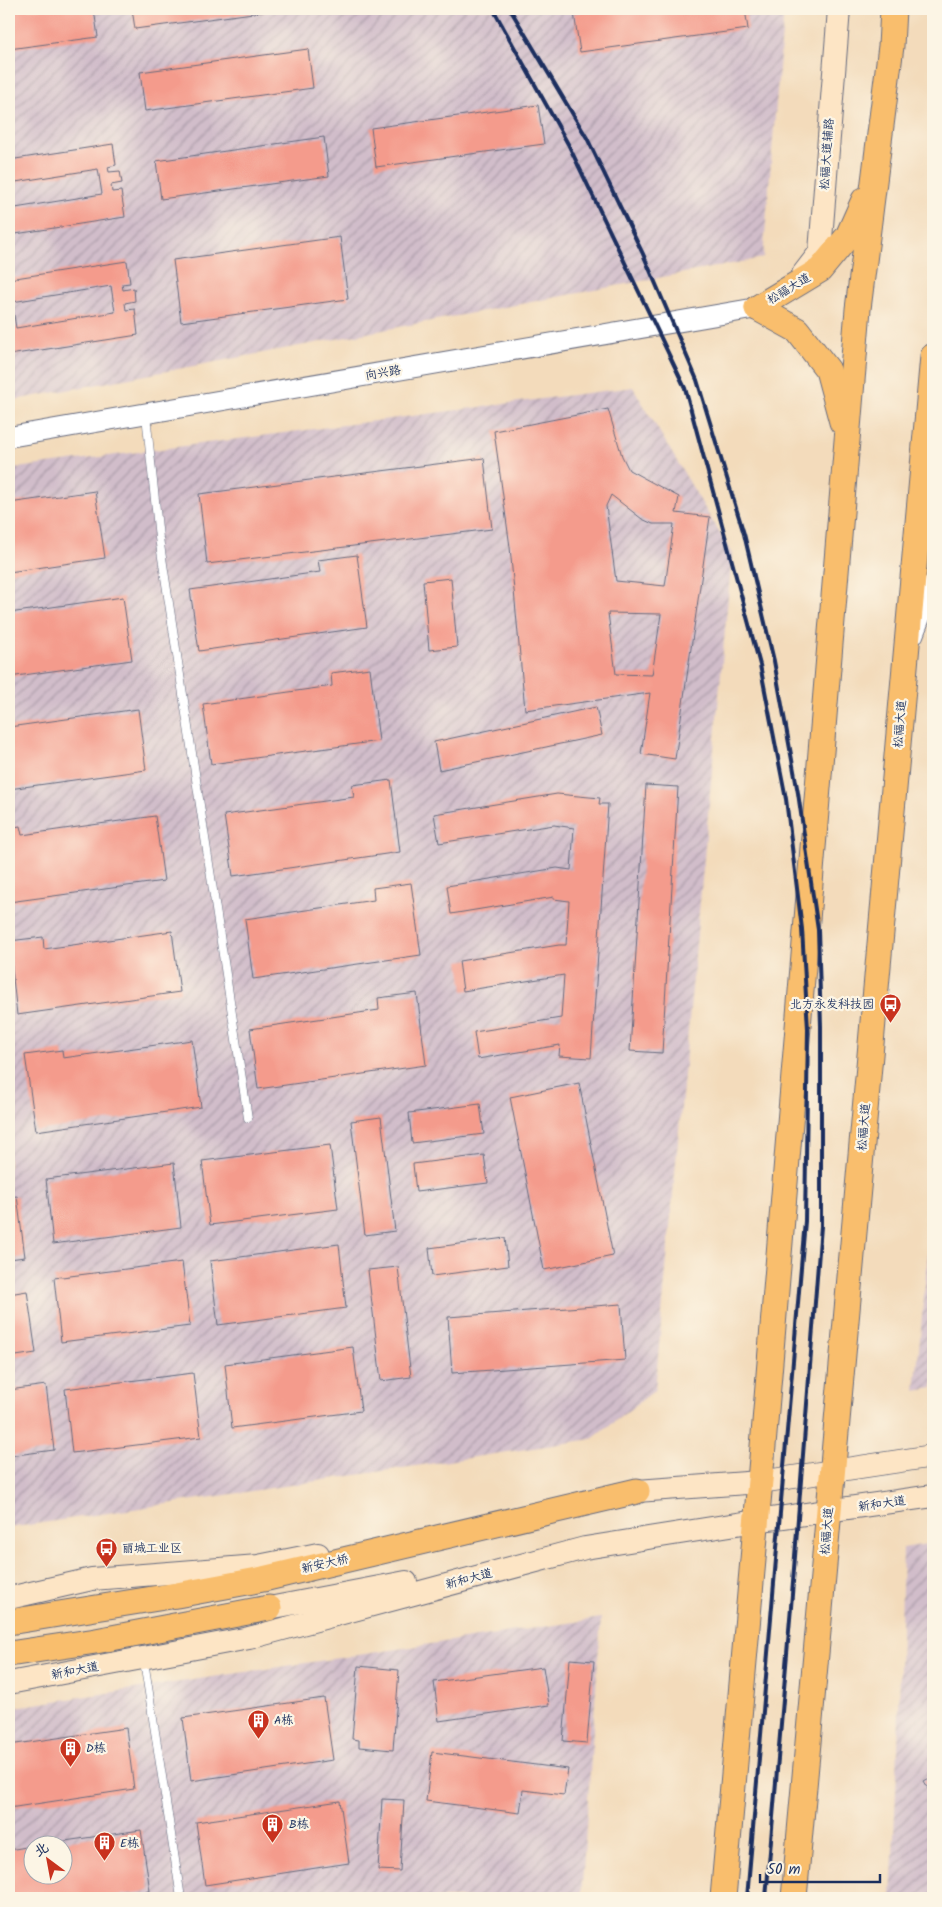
<svg xmlns="http://www.w3.org/2000/svg" width="942" height="1907" font-family="Kalam,'LXGW WenKai TC',sans-serif">
  <style>
    .industrial { fill: url(#industrial-furrows); fill-rule: evenodd }
    .building { fill: #f49b8c; fill-rule: evenodd }
    .lines { fill: none; stroke-linecap: round; stroke-linejoin: round }
    .service-casing { stroke: #676b7f; stroke-width: 9 }
    .tertiary-casing { stroke: #676b7f; stroke-width: 22 }
    .secondary-casing { stroke: #676b7f; stroke-width: 24 }
    .primary-casing { stroke: #676b7f; stroke-width: 27 }
    .service { stroke: #fff; stroke-width: 8 }
    .tertiary { stroke: #fff; stroke-width: 20 }
    .secondary { stroke: #fde5c5; stroke-width: 22 }
    .primary { stroke: #f9be6d; stroke-width: 25 }
    .rail { stroke: #1b2f5e; stroke-width: 4 }
    .labels { text-anchor: middle; dominant-baseline: central; stroke-width: 4.5; stroke-linejoin: round; paint-order: stroke }
    .street-label { font-size: 12px; fill: #1b2f5e; stroke: #fcf5e5 }
    .poi-label { font-size: 12px; fill: #1b2f5e; stroke: #fcf5e5; text-anchor: start }
  </style>
  <defs>
    <pattern id="industrial-furrows" width="10" height="10" patternUnits="userSpaceOnUse" patternTransform="scale(1.25)"><rect width="10" height="10" fill="#d1bdca"/><path d="M-1 1l2-2M0 10L10 0M9 11l2-2" fill="none" stroke="#a99aa7"/></pattern>
  </defs>
  <rect width="100%" height="100%" fill="#fcf5e5"/>
  <filter id="ink" filterUnits="userSpaceOnUse"><feTurbulence type="fractalNoise" baseFrequency=".02" numOctaves="2"/><feDisplacementMap in="SourceGraphic" scale="10" xChannelSelector="R" yChannelSelector="G"/><feConvolveMatrix kernelMatrix="1 2 1 2 8 2 1 2 1" color-interpolation-filters="sRGB"/></filter>
  <filter id="wash" filterUnits="userSpaceOnUse"><feTurbulence type="fractalNoise" baseFrequency=".0096" numOctaves="4" result="noise"/><feDisplacementMap in="SourceGraphic" scale="20" xChannelSelector="R" yChannelSelector="G"/><feGaussianBlur stdDeviation="1.12" result="paint"/><feColorMatrix in="noise" values="0 0 0 0 0 0 0 0 0 0 0 0 0 0 0 0 0 1.4 0 .05"/><feComposite in="paint" operator="in"/></filter>
  <g filter="url(#wash)">
    <rect width="100%" height="100%" fill="#f3dbbb"/>
    <g class="industrial">
      <polygon points="9,9 784,9 763,258 9,401"/>
      <polygon points="633,387 732,554 655,1390 592,1439 9,1528 9,469"/>
      <polygon points="933,1199 933,1388 915,1391"/>
      <polygon points="933,1543 933,1898 891,1898 898,1748 903,1548"/>
      <path d="M601,1618l-20,280h-572v-190zM32,1844h30v30h-30z"/>
    </g>
    <g id="blocks">
      <g class="building">
        <polygon points="9,9 94,9 98,37 9,49"/>
        <polygon points="132,9 274,9 275,10 135,29"/>
        <polygon points="604,9 745,9 748,29 580,52 574,13"/>
        <polygon points="308,49 313,88 145,111 140,72"/>
        <polygon points="538,105 544,144 376,167 371,128"/>
        <polygon points="324,137 329,176 161,199 156,161"/>
        <polygon points="113,144 116,165 108,167 109,172 120,171 122,183 111,185 112,192 121,191 125,217 9,235 9,209 102,194 98,169 9,183 9,160"/>
        <polygon points="340,237 348,299 181,322 173,260"/>
        <path d="M127,261l3,22 -8,1 1,6 11,-2 1,13 -10,2 1,7 9,-1 3,26 -129,20v-76zM111,286l4,26 -99,16 -4,-26z"/>
        <path d="M608,409l14,47 7,14 50,27 -3,16 34,4 -35,242 -34,-5 9,-61 -125,17 -15,-163 -16,-116zM611,495l31,24 11,5h21l-9,62 -49,-5 -10,-75zM608,613l53,1 -9,61 -36,-1z"/>
        <polygon points="484,458 492,529 207,564 199,494"/>
        <polygon points="95,491 105,558 9,572 9,503"/>
        <polygon points="357,555 367,627 199,651 190,590 320,572 318,560"/>
        <polygon points="451,578 457,647 429,650 423,581"/>
        <polygon points="123,597 132,660 9,677 9,613"/>
        <polygon points="370,668 379,741 211,764 203,704 332,686 331,673"/>
        <polygon points="596,707 602,735 439,770 434,742"/>
        <polygon points="138,709 146,770 9,789 9,727"/>
        <polygon points="391,780 400,852 233,876 224,815 354,797 352,785"/>
        <polygon points="646,785 678,787 662,1053 630,1051"/>
        <polygon points="557,794 600,798 599,804 608,804 591,1058 559,1056 560,1045 478,1059 474,1032 561,1018 564,975 463,991 459,961 559,945 566,945 569,901 554,899 554,897 451,914 447,886 557,868 571,870 574,828 554,825 439,843 434,814"/>
        <polygon points="155,816 164,881 9,902 9,828 20,826 22,835"/>
        <polygon points="411,883 421,955 253,979 245,919 374,900 373,888"/>
        <polygon points="172,931 180,992 17,1015 9,941 43,937 44,949"/>
        <polygon points="417,993 426,1065 258,1089 250,1029 379,1010 378,998"/>
        <polygon points="192,1040 201,1107 36,1131 25,1055 62,1050 63,1058"/>
        <polygon points="579,1083 613,1256 544,1270 510,1097"/>
        <polygon points="480,1104 484,1134 412,1143 409,1113"/>
        <polygon points="381,1117 395,1231 365,1235 351,1121"/>
        <polygon points="330,1145 338,1209 210,1225 202,1161"/>
        <polygon points="484,1155 488,1183 416,1192 413,1164"/>
        <polygon points="174,1163 181,1227 53,1244 46,1179"/>
        <polygon points="17,1196 25,1257 9,1259 9,1197"/>
        <polygon points="505,1238 508,1266 432,1276 429,1248"/>
        <polygon points="339,1244 346,1308 218,1325 210,1261"/>
        <polygon points="182,1262 190,1326 61,1342 54,1278"/>
        <polygon points="398,1267 411,1377 381,1381 368,1270"/>
        <polygon points="27,1291 36,1353 9,1357 9,1294"/>
        <polygon points="621,1304 625,1360 452,1373 448,1317"/>
        <polygon points="353,1347 361,1411 232,1428 225,1364"/>
        <polygon points="193,1373 201,1437 72,1453 65,1389"/>
        <polygon points="46,1385 54,1450 9,1456 9,1390"/>
        <polygon points="570,1659 594,1661 587,1743 563,1741"/>
        <polygon points="358,1666 399,1670 393,1750 359,1747 359,1740 352,1739"/>
        <polygon points="543,1667 549,1705 439,1721 434,1682"/>
        <polygon points="324,1698 333,1760 191,1781 183,1718"/>
        <polygon points="126,1728 134,1789 9,1808 9,1745"/>
        <polygon points="432,1752 568,1769 564,1795 523,1790 520,1813 426,1801"/>
        <polygon points="933,1776 933,1796 924,1781"/>
        <polygon points="382,1799 404,1800 400,1871 378,1870"/>
        <polygon points="340,1801 349,1863 205,1885 196,1822"/>
        <polygon points="141,1830 150,1891 99,1898 9,1898 9,1850 32,1846 32,1874 62,1874 62,1844 51,1843"/>
      </g>
    </g>
  </g>
  <g filter="url(#ink)">
    <use href="#blocks" fill-opacity="0" stroke="#676b7f" stroke-width="1"/>
    <g class="lines">
      <defs>
        <g id="service">
          <polyline points="146,415 159,538 248,1118"/>
          <polyline points="144,1661 181,1898"/>
        </g>
        <g id="tertiary">
          <polyline points="9,437 757,308"/>
          <polyline points="913,635 933,584"/>
        </g>
        <g id="secondary">
          <polyline points="803,274 820,252 839,9"/>
          <polyline points="619,1494 637,1491 760,1482 933,1456"/>
          <polyline points="9,1598 92,1579 258,1566 318,1554"/>
          <polyline points="269,1608 406,1582"/>
          <polyline points="9,1683 249,1638 585,1548 756,1521 933,1496"/>
        </g>
        <g id="primary">
          <polyline points="757,308 820,270 848,236 864,200"/>
          <polyline points="757,308 797,330 828,370 842,422"/>
          <polyline points="9,1622 177,1595 263,1579 637,1491"/>
          <polyline points="9,1654 96,1641 269,1608"/>
          <polyline points="723,1898 762,1458 858,309 891,46 893,9"/>
          <polyline points="794,1898 933,356"/>
        </g>
      </defs>
      <use href="#service" class="service-casing"/>
      <use href="#tertiary" class="tertiary-casing"/>
      <use href="#secondary" class="secondary-casing"/>
      <use href="#primary" class="primary-casing"/>
      <use href="#service" class="service"/>
      <use href="#tertiary" class="tertiary"/>
      <use href="#secondary" class="secondary"/>
      <use href="#primary" class="primary"/>
      <g class="rail">
        <polyline points="493,9 568,144 685,388 760,665 786,799 802,929 808,1029 805,1221 747,1898"/>
        <polyline points="510,9 587,138 643,254 697,380 744,534 774,661 798,793 818,930 821,1026 821,1226 791,1607 766,1898"/>
      </g>
    </g>
  </g>
  <defs>
    <symbol id="bus-pin" viewBox="-11 -11 22 30"><path d="M0 17L-7.5 6A9.5 9.5 0 1 1 7.5 6Z" fill="#c8321e" stroke="#fcf5e5"/><path d="M-5-6H5V4H4V6H2V4H-2V6H-4V4H-5ZM-3.5-4V0h7V-4ZM-3.5 1.2v1.5H-2V1.2ZM2 1.2v1.5H3.5V1.2Z" fill="#fff"/></symbol>
    <symbol id="building-pin" viewBox="-11 -11 22 30"><path d="M0 17L-7.5 6A9.5 9.5 0 1 1 7.5 6Z" fill="#c8321e" stroke="#fcf5e5"/><path d="M-4-6H4V6H1V3H-1V6H-4ZM-2.5-4.3h1.7v1.8h-1.7ZM.8-4.3h1.7v1.8H.8ZM-2.5-1h1.7V.8h-1.7ZM.8-1h1.7V.8H.8Z" fill="#fff"/></symbol>
  </defs>
  <g fill-rule="evenodd">
    <use href="#bus-pin" x="878" y="992" width="25" height="34"/>
    <use href="#bus-pin" x="94" y="1536" width="25" height="34"/>
    <use href="#building-pin" x="246" y="1708" width="25" height="34"/>
    <use href="#building-pin" x="58" y="1736" width="25" height="34"/>
    <use href="#building-pin" x="260" y="1812" width="25" height="34"/>
    <use href="#building-pin" x="92" y="1830" width="25" height="34"/>
  </g>
  <g class="labels">
    <g class="street-label">
      <text transform="translate(827 154) rotate(-86)">松福大道辅路</text>
      <text transform="translate(789 289) rotate(-31)">松福大道</text>
      <text transform="translate(383 373) rotate(-10)">向兴路</text>
      <text transform="translate(900 724) rotate(-85)">松福大道</text>
      <text transform="translate(864 1127) rotate(-85)">松福大道</text>
      <text transform="translate(882 1504) rotate(-8)">新和大道</text>
      <text transform="translate(827 1531) rotate(-85)">松福大道</text>
      <text transform="translate(325 1564) rotate(-13)">新安大桥</text>
      <text transform="translate(469 1579) rotate(-15)">新和大道</text>
      <text transform="translate(75 1671) rotate(-11)">新和大道</text>
    </g>
    <g class="poi-label">
      <text x="874" y="1004" text-anchor="end">北方永发科技园</text>
      <text x="122" y="1548">丽城工业区</text>
      <text x="274" y="1720">A栋</text>
      <text x="86" y="1748">D栋</text>
      <text x="289" y="1824">B栋</text>
      <text x="120" y="1843">E栋</text>
    </g>
  </g>
  <rect width="942" height="1907" fill="none" stroke="#fcf5e5" stroke-width="30"/>
  <g transform="translate(48 1860) rotate(328)"><circle r="24" fill="#fcf5e5" stroke="#a2a6af"/>
  <path d="M0-4L9 19L0 12L-9 19Z" fill="#c8321e"/>
  <text y="-8" font-size="14" font-weight="bold" text-anchor="middle" fill="#1b2f5e">北</text>
  </g>
  <path d="M760 1874v8h120v-8" fill="none" stroke="#1b2f5e" stroke-width="2.5"/>
  <text x="767" y="1874" font-size="15" fill="#1b2f5e" stroke="#fcf5e5" stroke-width="4" paint-order="stroke">50 m</text>
</svg>
